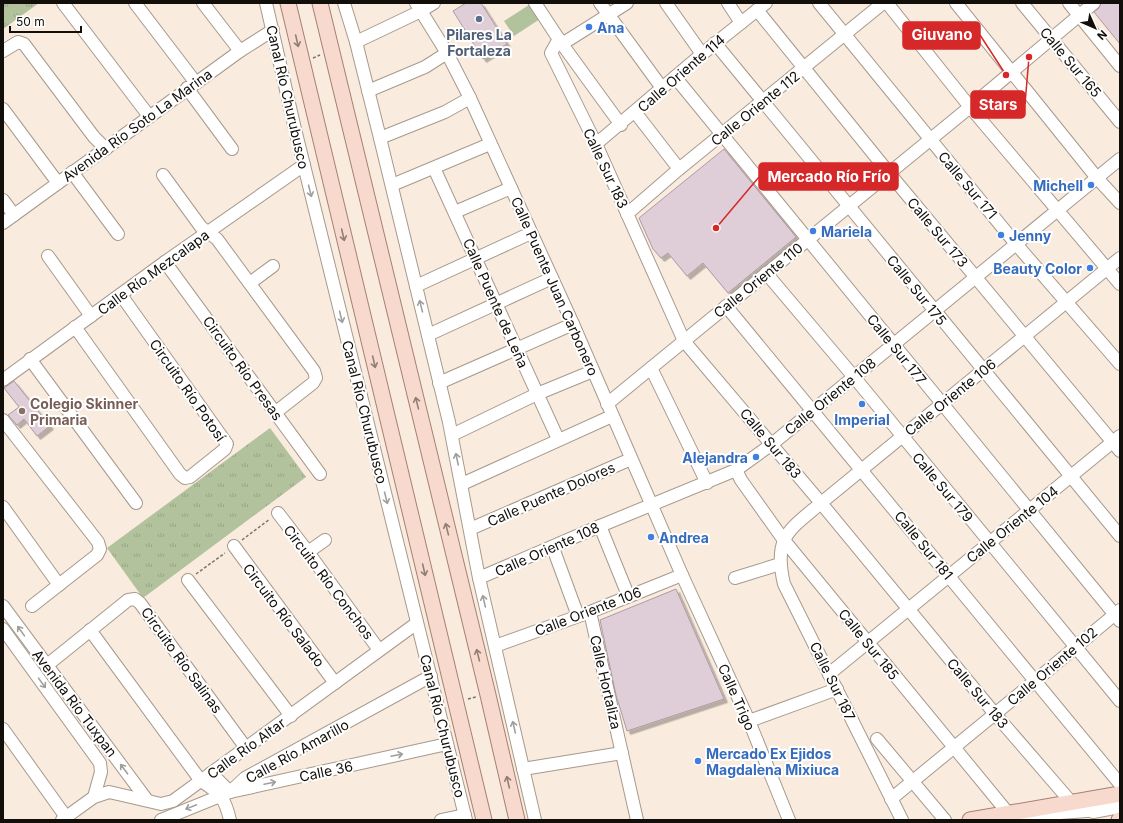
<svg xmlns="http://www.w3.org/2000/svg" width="1123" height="823" font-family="Inter,sans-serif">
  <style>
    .grass { fill: url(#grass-tufts) }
    .pitch { fill: #b1c29d }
    .building { fill: #dfcdd7; stroke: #ac9ba5; filter: url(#shadow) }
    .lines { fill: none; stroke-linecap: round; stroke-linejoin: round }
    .minor-casing { stroke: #a69a8d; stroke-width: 14 }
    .major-casing { stroke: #a58173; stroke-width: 17 }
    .path { stroke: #7a7269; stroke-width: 1.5; stroke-dasharray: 3 2; stroke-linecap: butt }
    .minor { stroke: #fff; stroke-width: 12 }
    .major { stroke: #f8d9cd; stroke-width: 15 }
    .oneway { stroke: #907e75 }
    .oneway2 { stroke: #a09f9d }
    .service-dot { fill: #5c6f8a; stroke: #fff; stroke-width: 1.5 }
    .shop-dot { fill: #3f7fe0; stroke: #fff; stroke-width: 1.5 }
    .education-dot { fill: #8d6e63; stroke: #fff; stroke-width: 1.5 }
    .labels { text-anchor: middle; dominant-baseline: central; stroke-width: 4; stroke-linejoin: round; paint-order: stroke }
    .shop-label { font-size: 14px; font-weight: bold; fill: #366cbe; stroke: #fff; text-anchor: start }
    .service-label { font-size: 14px; font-weight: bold; fill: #4e5e75; stroke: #fff }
    .street-label { font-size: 14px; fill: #120e09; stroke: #fff }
    .education-label { font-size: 14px; font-weight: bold; fill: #785e54; stroke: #fff; text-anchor: start }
    .leader { fill: none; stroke: #d62828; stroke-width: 1.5 }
    .callout-dot { fill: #d62828; stroke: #fff; stroke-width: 1.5 }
    .callout { fill: #d62828; stroke: #d62828; stroke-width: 1.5 }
    .callout-label { font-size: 15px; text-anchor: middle; font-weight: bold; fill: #fff }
  </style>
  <defs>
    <pattern id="grass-tufts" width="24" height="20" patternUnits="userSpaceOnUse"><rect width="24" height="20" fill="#b1c29d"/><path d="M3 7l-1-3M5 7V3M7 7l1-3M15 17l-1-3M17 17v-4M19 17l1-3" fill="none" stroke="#97a686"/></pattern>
    <filter id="shadow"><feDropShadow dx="3.5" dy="3.5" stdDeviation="0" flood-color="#0004"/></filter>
  </defs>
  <rect width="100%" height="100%" fill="#f9ebdd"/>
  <g class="grass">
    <polygon points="3,3 39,3 3,29"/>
    <polygon points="270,428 306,477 143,598 107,548"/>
  </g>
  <polygon class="pitch" points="532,3 543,17 514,36 504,21"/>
  <g class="building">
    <polygon points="466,3 481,3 507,44 483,59 453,11"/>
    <polygon points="1101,3 1120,3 1120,44 1094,12 1099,8"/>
    <polygon points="724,149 796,237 728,293 703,263 687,276 668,253 661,258 653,249 639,218"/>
    <polygon points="14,381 50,426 37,436 24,419 17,425 8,415 19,407 4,388"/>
    <polygon points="676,589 724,699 627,731 616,695 600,620"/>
  </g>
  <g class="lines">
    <defs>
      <g id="minor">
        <polyline points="63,3 149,116"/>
        <polyline points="135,3 196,83"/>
        <polyline points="203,3 240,51"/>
        <polyline points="266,3 295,129 466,820"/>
        <polyline points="344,3 356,42 380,138 449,422 479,578 535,820"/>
        <polyline points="416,3 447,53 470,98 573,324 682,575 749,721 789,820"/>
        <polyline points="535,3 562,44 621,125"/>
        <polyline points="600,3 662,88"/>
        <polyline points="666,3 702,54"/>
        <polyline points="728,3 741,23"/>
        <polyline points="819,3 1016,244 1120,364"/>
        <polyline points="887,3 970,107 1120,284"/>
        <polyline points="956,3 1097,178 1120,203"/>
        <polyline points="1022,3 1120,122"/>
        <polyline points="1069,3 1120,66"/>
        <polyline points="757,10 889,173 1120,451"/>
        <polyline points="559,39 551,53 596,144 684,341 821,503 995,714 1071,802"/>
        <polyline points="356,42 421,11 434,3"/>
        <polyline points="715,43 1120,536"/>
        <polyline points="562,44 627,3"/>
        <polyline points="3,51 18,42 24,44 94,137 106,149"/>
        <polyline points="675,77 1120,621"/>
        <polyline points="187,88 232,149"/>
        <polyline points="368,91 425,67 447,53"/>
        <polyline points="3,109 58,183"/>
        <polyline points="635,112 679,169"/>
        <polyline points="380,138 445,112 470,98"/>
        <polyline points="596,144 702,54 766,3"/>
        <polyline points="434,168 558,439"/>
        <polyline points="72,172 118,234"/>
        <polyline points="163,175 201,227 217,239 314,371 316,378 313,383 276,412"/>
        <polyline points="392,185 490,144"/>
        <polyline points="3,200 14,215"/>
        <polyline points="455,212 511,188"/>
        <polyline points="627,214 679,169 883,3"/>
        <polyline points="3,223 240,51 273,30"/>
        <polyline points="48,256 91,316"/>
        <polyline points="165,262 320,474"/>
        <polyline points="766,273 854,377 1120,701"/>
        <polyline points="250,283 273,266"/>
        <polyline points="416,286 531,233"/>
        <polyline points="726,306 1120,784"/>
        <polyline points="75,327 180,474 185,478 190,477 225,449 227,444 121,295"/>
        <polyline points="428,335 552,278"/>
        <polyline points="30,359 136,503"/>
        <polyline points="651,368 707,483"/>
        <polyline points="3,380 165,262 304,165"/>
        <polyline points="439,383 573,324"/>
        <polyline points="607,404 970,107 1094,3"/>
        <polyline points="3,420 98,542 100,549 97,555 32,606"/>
        <polyline points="452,435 537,394 593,371"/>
        <polyline points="736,470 741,480 783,539 1008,813"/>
        <polyline points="462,484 612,416"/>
        <polyline points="3,507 59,585"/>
        <polyline points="278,513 308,552 379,650"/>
        <polyline points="600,526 628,595"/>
        <polyline points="470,529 631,459"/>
        <polyline points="234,546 335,683"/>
        <polyline points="553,548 578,616"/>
        <polyline points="308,552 325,540"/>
        <polyline points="479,578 600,526 736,470 772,444 1120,159"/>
        <polyline points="735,578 780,564"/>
        <polyline points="188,580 291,716"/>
        <polyline points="3,606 147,800"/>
        <polyline points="590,612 637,820"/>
        <polyline points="3,629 100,763 101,772 94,797"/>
        <path d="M90,630l111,151c19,12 24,17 29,39"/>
        <polyline points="495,646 590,612 682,575"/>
        <polyline points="46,666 128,600 135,599 140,603 246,748"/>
        <polyline points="829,674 1120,436"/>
        <polyline points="749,721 837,689"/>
        <polyline points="3,729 66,817"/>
        <polyline points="877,739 945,820"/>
        <polyline points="523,769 622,753"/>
        <polyline points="211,773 230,792 447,744"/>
        <polyline points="891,799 1035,681 1120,610"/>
        <polyline points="1093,812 1120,807"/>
        <polyline points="62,820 94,797 109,792 161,804 173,801 417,623"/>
        <polyline points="161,820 230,792 245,778 431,676"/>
        <polyline points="441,820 465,815"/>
        <path d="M902,820l-118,-236c-11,-47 5,-54 37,-81l299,-245"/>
        <polyline points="1017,820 1060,813 1101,810"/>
      </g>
      <g id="major">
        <polyline points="288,3 484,820"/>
        <polyline points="320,3 488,695 517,820"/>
        <polyline points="970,820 1120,794"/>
        <polyline points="1119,820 1120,820"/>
      </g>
    </defs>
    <use href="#minor" class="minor-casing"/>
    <use href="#major" class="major-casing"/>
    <g class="path">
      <polyline points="313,58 320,55"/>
      <polyline points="242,540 270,519"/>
      <polyline points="196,574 225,553"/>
      <polyline points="468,699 476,697"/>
    </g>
    <use href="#minor" class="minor"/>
    <use href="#major" class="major"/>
  </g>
  <defs><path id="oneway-shaft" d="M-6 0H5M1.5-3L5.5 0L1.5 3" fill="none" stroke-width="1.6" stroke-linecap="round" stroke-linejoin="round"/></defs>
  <g class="oneway">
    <use href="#oneway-shaft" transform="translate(297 41) rotate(77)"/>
    <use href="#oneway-shaft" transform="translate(343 235) rotate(77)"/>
    <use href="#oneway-shaft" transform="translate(374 362) rotate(77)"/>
    <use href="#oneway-shaft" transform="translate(417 403) rotate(-104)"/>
    <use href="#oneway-shaft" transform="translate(447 529) rotate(-104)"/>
    <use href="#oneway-shaft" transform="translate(424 570) rotate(77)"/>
    <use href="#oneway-shaft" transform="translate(478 655) rotate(-104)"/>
    <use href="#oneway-shaft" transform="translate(508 782) rotate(-103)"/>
  </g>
  <g class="oneway2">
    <use href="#oneway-shaft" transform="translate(310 191) rotate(76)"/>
    <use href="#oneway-shaft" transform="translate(421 306) rotate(-104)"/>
    <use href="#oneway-shaft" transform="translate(341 317) rotate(76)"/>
    <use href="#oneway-shaft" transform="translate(457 459) rotate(-102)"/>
    <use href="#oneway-shaft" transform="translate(386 498) rotate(76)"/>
    <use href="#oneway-shaft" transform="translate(484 601) rotate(-103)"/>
    <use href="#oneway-shaft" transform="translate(21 631) rotate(-126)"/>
    <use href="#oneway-shaft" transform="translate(42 683) rotate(54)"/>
    <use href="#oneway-shaft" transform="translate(514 727) rotate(-103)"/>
    <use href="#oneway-shaft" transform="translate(397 755) rotate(-12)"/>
    <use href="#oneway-shaft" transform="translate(124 769) rotate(-127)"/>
    <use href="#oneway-shaft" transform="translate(270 783) rotate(-12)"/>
    <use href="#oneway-shaft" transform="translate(191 807) rotate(158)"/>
  </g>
  <circle class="service-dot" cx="479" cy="19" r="4"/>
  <g class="shop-dot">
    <circle cx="589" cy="27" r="4"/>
    <circle cx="1091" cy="185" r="4"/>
    <circle cx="813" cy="231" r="4"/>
    <circle cx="1001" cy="235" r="4"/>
    <circle cx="1090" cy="268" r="4"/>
    <circle cx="862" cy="404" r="4"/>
    <circle cx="756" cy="457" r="4"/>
    <circle cx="651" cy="537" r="4"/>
    <circle cx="698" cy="761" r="4"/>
  </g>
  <circle class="education-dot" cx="22" cy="411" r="4"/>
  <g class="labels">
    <g class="shop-label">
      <text x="597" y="27">Ana</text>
      <text x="1083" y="185" text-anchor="end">Michell</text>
      <text x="821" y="231">Mariela</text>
      <text x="1009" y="235">Jenny</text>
      <text x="1082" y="268" text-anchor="end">Beauty Color</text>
      <text x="862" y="419" text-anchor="middle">Imperial</text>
      <text x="748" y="457" text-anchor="end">Alejandra</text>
      <text x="659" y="537">Andrea</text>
      <text x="706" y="753">Mercado Ex Ejidos<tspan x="706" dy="16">Magdalena Mixiuca</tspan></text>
    </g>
    <g class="service-label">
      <text x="479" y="34">Pilares La<tspan x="479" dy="16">Fortaleza</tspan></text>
    </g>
    <g class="street-label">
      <text transform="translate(1071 62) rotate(50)">Calle Sur 165</text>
      <text transform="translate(681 73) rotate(-41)">Calle Oriente 114</text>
      <text transform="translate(288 97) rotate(77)">Canal Río Churubusco</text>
      <text transform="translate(755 108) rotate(-39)">Calle Oriente 112</text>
      <text transform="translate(137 125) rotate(-36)">Avenida Río Soto La Marina</text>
      <text transform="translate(606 168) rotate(65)">Calle Sur 183</text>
      <text transform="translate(968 185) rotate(50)">Calle Sur 171</text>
      <text transform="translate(938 232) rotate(50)">Calle Sur 173</text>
      <text transform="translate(153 272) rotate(-36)">Calle Río Mezcalapa</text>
      <text transform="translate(758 280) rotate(-39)">Calle Oriente 110</text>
      <text transform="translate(555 286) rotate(66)">Calle Puente Juan Carbonero</text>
      <text transform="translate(917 290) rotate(51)">Calle Sur 175</text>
      <text transform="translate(496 303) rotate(66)">Calle Puente de Leña</text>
      <text transform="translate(897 349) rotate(51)">Calle Sur 177</text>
      <text transform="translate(243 368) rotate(54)">Circuito Río Presas</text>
      <text transform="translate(188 390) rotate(55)">Circuito Río Potosí</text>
      <text transform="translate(830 396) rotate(-39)">Calle Oriente 108</text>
      <text transform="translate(950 397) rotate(-39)">Calle Oriente 106</text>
      <text transform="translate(365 412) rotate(76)">Canal Río Churubusco</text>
      <text transform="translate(771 443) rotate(50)">Calle Sur 183</text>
      <text transform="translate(943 487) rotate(50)">Calle Sur 179</text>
      <text transform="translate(551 494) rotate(-24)">Calle Puente Dolores</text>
      <text transform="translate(1012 524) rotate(-39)">Calle Oriente 104</text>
      <text transform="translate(924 545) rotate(51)">Calle Sur 181</text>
      <text transform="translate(547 549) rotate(-24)">Calle Oriente 108</text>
      <text transform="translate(329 582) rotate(53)">Circuito Río Conchos</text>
      <text transform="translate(588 611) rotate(-21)">Calle Oriente 106</text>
      <text transform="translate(284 615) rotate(53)">Circuito Río Salado</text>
      <text transform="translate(869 644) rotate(51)">Calle Sur 185</text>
      <text transform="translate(182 660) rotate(54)">Circuito Río Salinas</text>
      <text transform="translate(1052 666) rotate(-40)">Calle Oriente 102</text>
      <text transform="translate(833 681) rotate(64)">Calle Sur 187</text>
      <text transform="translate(606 682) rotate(77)">Calle Hortaliza</text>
      <text transform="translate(978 693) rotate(50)">Calle Sur 183</text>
      <text transform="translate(737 697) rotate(66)">Calle Trigo</text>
      <text transform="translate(75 703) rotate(53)">Avenida Río Tuxpan</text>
      <text transform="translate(443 726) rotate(76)">Canal Río Churubusco</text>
      <text transform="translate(246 748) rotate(-36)">Calle Río Altar</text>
      <text transform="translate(297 751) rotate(-29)">Calle Río Amarillo</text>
      <text transform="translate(326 771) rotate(-12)">Calle 36</text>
    </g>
    <g class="education-label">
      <text x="30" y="403">Colegio Skinner<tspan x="30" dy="16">Primaria</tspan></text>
    </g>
  </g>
  <path class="leader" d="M1006 75L980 35M1029 57L1025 104M716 228L759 177"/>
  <g class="callout-dot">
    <circle cx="1006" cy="75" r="4"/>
    <circle cx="1029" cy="57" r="4"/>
    <circle cx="716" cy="228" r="4"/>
  </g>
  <g class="callout">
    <rect x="903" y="22" width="77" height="27" rx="4"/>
    <rect x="971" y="91" width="54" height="27" rx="4"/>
    <rect x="759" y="163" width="139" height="27" rx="4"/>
  </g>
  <g class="callout-label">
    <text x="942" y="40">Giuvano</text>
    <text x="998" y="110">Stars</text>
    <text x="829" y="182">Mercado Río Frío</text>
  </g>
  <rect width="1123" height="823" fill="none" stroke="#120e09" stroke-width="8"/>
  <g transform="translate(1095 28) rotate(135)" stroke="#ffffff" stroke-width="3" paint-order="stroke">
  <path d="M0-3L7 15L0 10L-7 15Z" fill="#120e09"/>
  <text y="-6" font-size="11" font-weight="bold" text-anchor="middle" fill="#120e09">N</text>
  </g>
  <path d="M10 26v6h71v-6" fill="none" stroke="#120e09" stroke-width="2"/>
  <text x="16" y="26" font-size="12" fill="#120e09" stroke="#ffffff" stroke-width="3" paint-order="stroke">50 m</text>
</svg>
